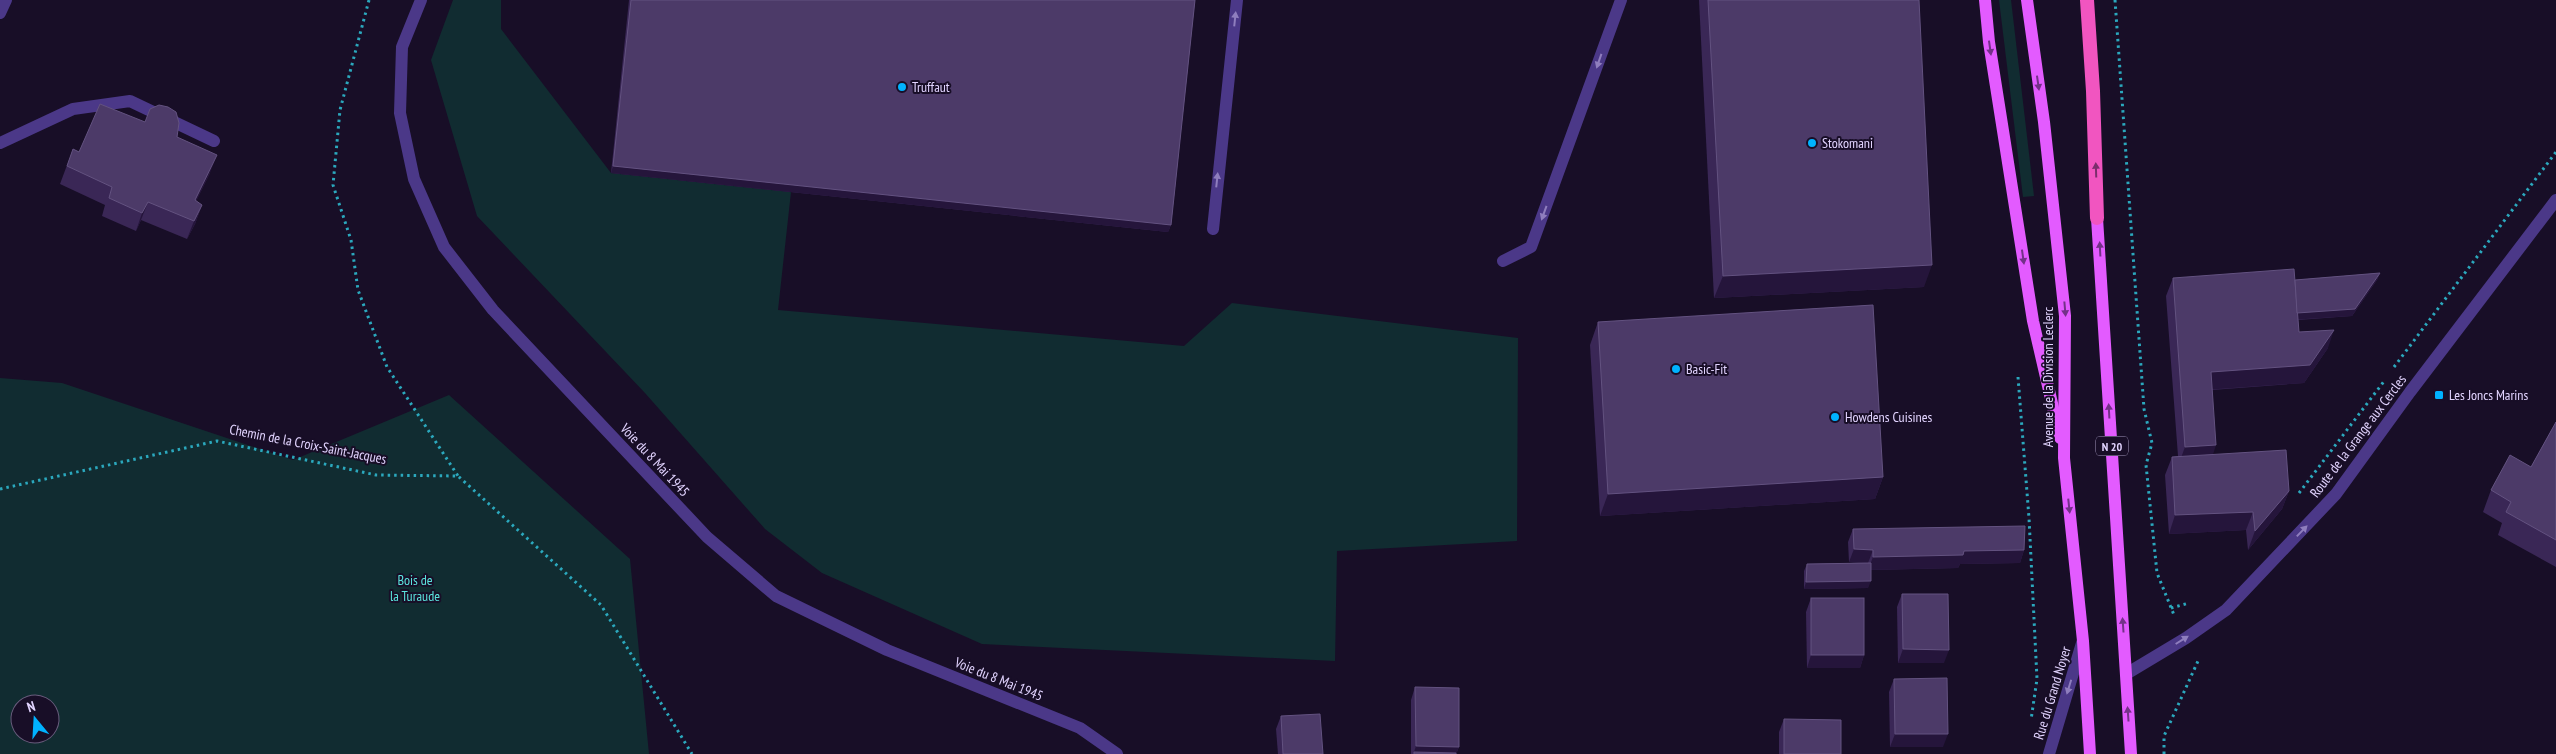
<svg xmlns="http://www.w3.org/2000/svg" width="2556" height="754" font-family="'PT Sans Narrow',sans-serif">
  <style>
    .green { fill: #112c31; fill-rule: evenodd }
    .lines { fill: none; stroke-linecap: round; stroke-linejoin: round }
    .path { stroke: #2ba8bd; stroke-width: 3; stroke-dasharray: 2.5 4; stroke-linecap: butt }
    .service { stroke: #4b3888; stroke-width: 12 }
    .minor { stroke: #4b3888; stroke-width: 12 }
    .primary { stroke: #e35bff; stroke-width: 12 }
    .trunk { stroke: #f155c0; stroke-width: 14 }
    .wall { fill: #3a2756 }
    .shaded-wall { fill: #25153b }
    .building { fill: #4c3a68; stroke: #635280 }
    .oneway { fill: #8f7ebe }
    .oneway2 { fill: #733188 }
    .oneway3 { fill: #7a2e6c }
    .poi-dot { fill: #00b2ff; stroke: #180e27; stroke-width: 2 }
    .labels { text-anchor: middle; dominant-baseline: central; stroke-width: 4; stroke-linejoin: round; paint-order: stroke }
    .shield { fill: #180e27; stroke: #a599be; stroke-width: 1 }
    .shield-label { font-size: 12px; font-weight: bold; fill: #e2d4ff }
    .poi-label { font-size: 14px; fill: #e2d4ff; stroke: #180e27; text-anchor: start }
    .street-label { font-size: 14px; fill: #e2d4ff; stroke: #180e27 }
    .park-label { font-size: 14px; fill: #5be4de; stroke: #180e27 }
  </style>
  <rect width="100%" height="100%" fill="#180e27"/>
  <g class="green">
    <polygon points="453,0 501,0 501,29 611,173 791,192 778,310 1184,346 1232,303 1518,338 1517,541 1337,551 1335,661 982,644 822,573 765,529 645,393 477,216 431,60"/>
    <polygon points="1999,0 2011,0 2034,196 2023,197"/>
    <path d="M0,378l62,5 231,77 156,-65 181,164 19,195h-649zM20,704h30v30h-30z"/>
  </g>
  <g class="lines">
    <g class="path">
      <polyline points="369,0 340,110 333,185 351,240 358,290 387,367 458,476"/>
      <polyline points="2115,0 2144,409 2152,443 2146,465 2157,573 2174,615"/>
      <polyline points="2394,367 2556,152"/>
      <polyline points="2018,377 2029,518 2037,679 2031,720"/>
      <polyline points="0,489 217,441 376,475 458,476 601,605 692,754"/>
      <polyline points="2299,493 2385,380"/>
      <polyline points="2171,608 2189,603"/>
      <polyline points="2164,754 2164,736 2198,661"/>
    </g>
    <g class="service">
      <polyline points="0,13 6,0"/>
      <polyline points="0,143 73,109 130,101 214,141"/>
      <polyline points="1213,229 1237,0"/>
      <polyline points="1503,261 1531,247 1621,0"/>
    </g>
    <g class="minor">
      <polyline points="421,0 402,47 400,113 414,179 444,247 493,310 707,537 776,596 887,650 1080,728 1117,754"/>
      <polyline points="2126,674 2186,638 2226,610 2336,494 2410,392 2556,200"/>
      <polyline points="2049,754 2082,643"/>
    </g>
    <g class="primary">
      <polyline points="1985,0 1989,42 2033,321 2060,438"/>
      <polyline points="2027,0 2044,122 2065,316 2064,458 2083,641 2090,754"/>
      <polyline points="2097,218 2131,754"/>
    </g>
    <polyline class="trunk" points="2087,0 2093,91 2097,218"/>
  </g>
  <g class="wall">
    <polygon points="629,0 1195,0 1171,225 1168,232 611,173"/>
    <polygon points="1699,0 1919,0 1924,287 1714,298"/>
    <polygon points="145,122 177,137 210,173 196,201 202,205 195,224 187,239 141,220 136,231 102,216 105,205 60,184 73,149 79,152"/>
    <polygon points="2380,273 2377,280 2352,316 2298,320 2299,332 2328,348 2304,383 2212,390 2213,454 2289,491 2282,509 2248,550 2246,530 2169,534 2165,475 2172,457 2178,456 2166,296 2173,278 2295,280"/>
    <polygon points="1598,322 1883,477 1875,499 1600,516 1590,345"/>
    <polygon points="2556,422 2556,567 2498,535 2502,523 2483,512 2491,490 2531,467"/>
    <polygon points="1853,529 2024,550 2020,563 1960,564 1958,568 1871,570 1868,588 1804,589 1804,571 1807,564 1868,563 1849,562 1848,542"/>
    <polygon points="1902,594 1944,663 1898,663 1897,607"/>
    <polygon points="1811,598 1864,655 1860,668 1807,668 1806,612"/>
    <polygon points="1894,679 1943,747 1890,747 1889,692"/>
    <polygon points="1415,687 1459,747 1456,754 1411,754 1411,700"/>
    <polygon points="1281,716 1323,754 1278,754 1276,729"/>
    <polygon points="1784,719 1841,754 1779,754 1779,732"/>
  </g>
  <g class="shaded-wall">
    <polygon points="217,155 210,173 188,218 195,200"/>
    <polygon points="613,166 1171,225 1168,232 611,173"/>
    <polygon points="148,202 141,220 136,231 142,213"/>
    <polygon points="202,205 195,224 187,239 194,221"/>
    <polygon points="1932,265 1924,287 1714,298 1723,276"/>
    <polygon points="2380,273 2377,280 2352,316 2290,320 2293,313"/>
    <polygon points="2334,330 2328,348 2304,383 2204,390 2211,372"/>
    <polygon points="2216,445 2210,464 2178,466 2185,447"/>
    <polygon points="1883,477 1875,499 1600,516 1608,494"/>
    <polygon points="2289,491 2282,509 2248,550 2255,531"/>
    <polygon points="2253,512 2246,530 2169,534 2175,515"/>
    <polygon points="1854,549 1873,550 1868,563 1849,562"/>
    <polygon points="2024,550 2020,563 1960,564 1958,568 1868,570 1873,557 1964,551"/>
    <polygon points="1871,581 1868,588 1804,589 1806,582"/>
    <polygon points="1903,649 1949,650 1944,663 1898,663"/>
    <polygon points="1811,655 1864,655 1860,668 1807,668"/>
    <polygon points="1895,734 1948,734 1943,747 1890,747"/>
    <polygon points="1416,746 1459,747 1456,754 1414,752"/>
  </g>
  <g class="building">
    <polygon points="631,0 1195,0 1171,225 613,166"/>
    <polygon points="1708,0 1919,0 1932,265 1723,276"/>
    <polygon points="100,104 145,122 150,109 159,105 168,107 176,112 179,123 177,137 217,155 195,200 202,205 194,221 148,202 142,213 109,198 112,187 67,166 73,149 79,152"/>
    <polygon points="2294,269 2299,332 2334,330 2310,365 2211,372 2216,445 2185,447 2173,278"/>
    <polygon points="2380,273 2355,309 2297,313 2295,280"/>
    <polygon points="1873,305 1883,477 1608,494 1598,322"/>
    <polygon points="2556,422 2556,540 2506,512 2511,502 2491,490 2510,455 2531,467"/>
    <polygon points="2286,450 2289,491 2255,531 2253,512 2175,515 2172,457"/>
    <polygon points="2025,526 2024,550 1964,551 1963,555 1873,557 1873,550 1854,549 1853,529"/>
    <polygon points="1871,563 1871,581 1806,582 1807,564"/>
    <polygon points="1902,594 1948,594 1949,650 1903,649"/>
    <rect x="1811" y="598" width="53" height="57"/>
    <polygon points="1947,678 1948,734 1895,734 1894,679"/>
    <polygon points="1415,687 1459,688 1459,747 1416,746"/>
    <polygon points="1320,714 1323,754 1283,754 1281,716"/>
    <polygon points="1784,719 1841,720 1841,754 1784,754"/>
    <polygon points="1414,752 1456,753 1456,754 1414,754"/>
  </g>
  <defs><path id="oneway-solid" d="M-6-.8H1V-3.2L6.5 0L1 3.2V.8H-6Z" transform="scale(1.25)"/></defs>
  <g class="oneway">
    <use href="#oneway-solid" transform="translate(1235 19) rotate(-84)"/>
    <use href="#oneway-solid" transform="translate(1599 61) rotate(109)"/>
    <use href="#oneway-solid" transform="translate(1217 180) rotate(-84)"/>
    <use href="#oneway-solid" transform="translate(1544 213) rotate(110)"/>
    <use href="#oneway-solid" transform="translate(2302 531) rotate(-46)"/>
    <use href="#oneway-solid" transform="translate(2182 640) rotate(-32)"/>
    <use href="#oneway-solid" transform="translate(2069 687) rotate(107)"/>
  </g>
  <g class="oneway2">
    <use href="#oneway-solid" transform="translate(1990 48) rotate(82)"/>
    <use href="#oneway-solid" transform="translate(2038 83) rotate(82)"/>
    <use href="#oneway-solid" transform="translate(2100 249) rotate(-93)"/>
    <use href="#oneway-solid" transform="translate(2023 257) rotate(82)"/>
    <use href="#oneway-solid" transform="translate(2065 309) rotate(85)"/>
    <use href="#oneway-solid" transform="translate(2109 411) rotate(-93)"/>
    <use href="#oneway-solid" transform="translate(2069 506) rotate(84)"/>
    <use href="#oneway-solid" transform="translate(2123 625) rotate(-94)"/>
    <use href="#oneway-solid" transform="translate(2128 714) rotate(-94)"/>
  </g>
  <use class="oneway3" href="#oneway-solid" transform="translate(2096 170) rotate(-92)"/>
  <g class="poi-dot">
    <circle cx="902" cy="87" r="5"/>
    <circle cx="1812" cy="143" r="5"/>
    <circle cx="1676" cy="369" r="5"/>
    <rect x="2434" y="390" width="10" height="10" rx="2.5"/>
    <circle cx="1835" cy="417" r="5"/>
  </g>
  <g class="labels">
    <rect class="shield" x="2096" y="436.5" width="32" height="19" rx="4"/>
    <g class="shield-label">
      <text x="2112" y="446">N 20</text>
    </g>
    <g class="poi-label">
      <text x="912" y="87">Truffaut</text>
      <text x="1822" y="143">Stokomani</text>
      <text x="1686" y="369">Basic-Fit</text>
      <text x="2449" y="395">Les Joncs Marins</text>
      <text x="1845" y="417">Howdens Cuisines</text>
    </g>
    <g class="street-label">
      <text transform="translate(2048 377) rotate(-90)">Avenue de la Division Leclerc</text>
      <text transform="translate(2358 436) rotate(-53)">Route de la Grange aux Cercles</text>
      <text transform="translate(308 444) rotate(11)">Chemin de la Croix-Saint-Jacques</text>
      <text transform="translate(655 460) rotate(47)">Voie du 8 Mai 1945</text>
      <text transform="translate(999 679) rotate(22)">Voie du 8 Mai 1945</text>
      <text transform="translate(2052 693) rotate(-73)">Rue du Grand Noyer</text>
    </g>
    <g class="park-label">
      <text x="415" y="580">Bois de<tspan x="415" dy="16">la Turaude</tspan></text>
    </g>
  </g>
  <g transform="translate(35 719) rotate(342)"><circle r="24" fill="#180e27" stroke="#695d7d"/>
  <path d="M0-4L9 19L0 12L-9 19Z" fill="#00b2ff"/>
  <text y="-8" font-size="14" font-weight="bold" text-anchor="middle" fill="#e2d4ff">N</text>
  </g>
</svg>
